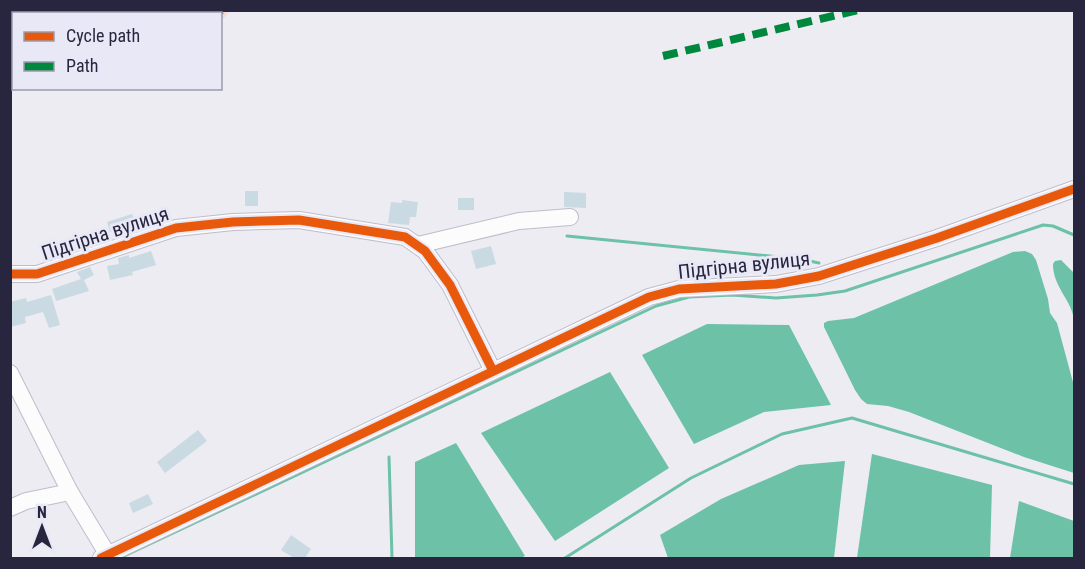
<svg xmlns="http://www.w3.org/2000/svg" width="1085" height="569" font-family="'Roboto Condensed',sans-serif">
  <style>
    .green { fill: #f2dbd3 }
    .water { fill: #6cc1a7 }
    .lines { fill: none; stroke-linecap: round; stroke-linejoin: round }
    .stream { stroke: #6cc1a7; stroke-width: 3 }
    .building { fill: #cadae3 }
    .minor-casing { stroke: #bebdcc; stroke-width: 18 }
    .minor { stroke: #fcfcfd; stroke-width: 16 }
    .quiet { stroke: #00873e; stroke-width: 8; stroke-dasharray: 15 8; stroke-linecap: butt }
    .cycleway-casing { stroke: #e8e8f6; stroke-width: 13 }
    .cycleway { stroke: #e8590c; stroke-width: 9 }
    .labels { text-anchor: middle; dominant-baseline: central; stroke-width: 6; stroke-linejoin: round; paint-order: stroke }
    .street-label { font-size: 20px; fill: #27263e; stroke: #e8e8f6 }
  </style>
  <rect width="100%" height="100%" fill="#ececf2"/>
  <polygon class="green" points="11,10 230,10 230,11 221,21 220,14 14,14 13,61 11,60"/>
  <g class="water">
    <polygon points="1025,251 1032,254 1036,260 1048,299 1050,313 1057,323 1074,386 1074,473 1024,457 909,412 888,406 867,404 861,399 855,390 824,327 824,323 828,321 854,318 1013,252"/>
    <path d="M1061,260l13,13v45c-5,-21 -21,-32 -21,-54l2,-3z"/>
    <polygon points="707,324 789,325 831,405 764,412 694,444 642,355"/>
    <polygon points="610,372 669,468 555,541 481,433"/>
    <polygon points="456,443 525,556 520,558 415,558 415,462"/>
    <polygon points="872,454 992,485 990,558 857,558"/>
    <polygon points="845,461 834,558 668,558 660,535 721,499 799,465"/>
    <polygon points="1019,501 1074,521 1074,558 1010,558"/>
  </g>
  <g class="lines">
    <g class="stream">
      <polyline points="567,236 800,259 819,263"/>
      <polyline points="389,457 392,558"/>
      <polyline points="120,558 656,306 689,297 732,295 776,298 817,295 845,291 1043,225 1053,226 1074,235"/>
      <polyline points="565,558 691,478 782,434 852,418 1074,484"/>
    </g>
  </g>
  <g class="building">
    <rect x="245" y="191" width="13" height="15"/>
    <polygon points="564,192 586,193 586,208 564,207"/>
    <rect x="458" y="198" width="16" height="12"/>
    <polygon points="402,200 418,202 416,217 410,217 409,225 388,223 391,202 402,203"/>
    <polygon points="132,214 136,224 110,232 107,222"/>
    <polygon points="491,246 496,264 476,269 471,251"/>
    <polygon points="151,251 156,265 132,272 133,275 110,280 107,266 119,264 118,258 129,255 129,258"/>
    <polygon points="90,267 94,275 84,280 89,291 56,301 52,289 81,279 77,272"/>
    <polygon points="51,295 60,325 49,328 43,312 25,317 26,323 10,327 10,302 26,298 27,302"/>
    <polygon points="198,430 207,441 165,473 157,462"/>
    <polygon points="148,494 153,504 133,513 129,503"/>
    <polygon points="291,535 311,549 305,558 294,558 281,550"/>
  </g>
  <g class="lines">
    <defs>
      <g id="minor">
        <polyline points="418,245 519,221 570,217"/>
        <polyline points="10,274 37,274 176,228 233,222 299,220 405,237 425,251 450,285 493,371"/>
        <polyline points="10,373 70,492 108,555"/>
        <polyline points="10,508 26,501 70,492"/>
        <polyline points="101,558 649,297 679,289 776,284 819,276 937,238 1074,189"/>
      </g>
    </defs>
    <use href="#minor" class="minor-casing"/>
    <use href="#minor" class="minor"/>
    <g class="quiet">
      <polyline points="212,14 222,10"/>
      <polyline points="10,46 14,48"/>
      <polyline points="663,56 858,10"/>
    </g>
    <defs>
      <g id="cycleway">
        <polyline points="10,274 37,274 176,228 233,222 299,220 405,237 425,251 450,285 493,371"/>
        <polyline points="101,558 649,297 679,289 776,284 819,276 937,238 1074,189"/>
      </g>
    </defs>
    <use href="#cycleway" class="cycleway-casing"/>
    <use href="#cycleway" class="cycleway"/>
  </g>
  <g class="labels">
    <g class="street-label">
      <text transform="translate(105 233) rotate(-18)">Підгірна вулиця</text>
      <text transform="translate(744 265) rotate(-6)">Підгірна вулиця</text>
    </g>
  </g>
  <rect width="1085" height="569" fill="none" stroke="#27263e" stroke-width="24"/>
  <rect x="12" y="12" width="210" height="78" fill="#e8e8f6" stroke="#9b9aac" stroke-width="1.5"/>
  <rect x="24" y="32" width="30" height="9" fill="#e8590c" stroke="#9b9aac" stroke-width="1.5"/>
  <text x="66" y="42" font-size="18" fill="#27263e">Cycle path</text>
  <rect x="24" y="62" width="30" height="9" fill="#00873e" stroke="#9b9aac" stroke-width="1.5"/>
  <text x="66" y="72" font-size="18" fill="#27263e">Path</text>
  <g transform="translate(42 527)" stroke="#e8e8f6" stroke-width="4.5" paint-order="stroke">
  <path d="M0-4.5L10 22L0 15L-10 22Z" fill="#27263e"/>
  <text y="-9" font-size="16" font-weight="bold" text-anchor="middle" fill="#27263e">N</text>
  </g>
</svg>
